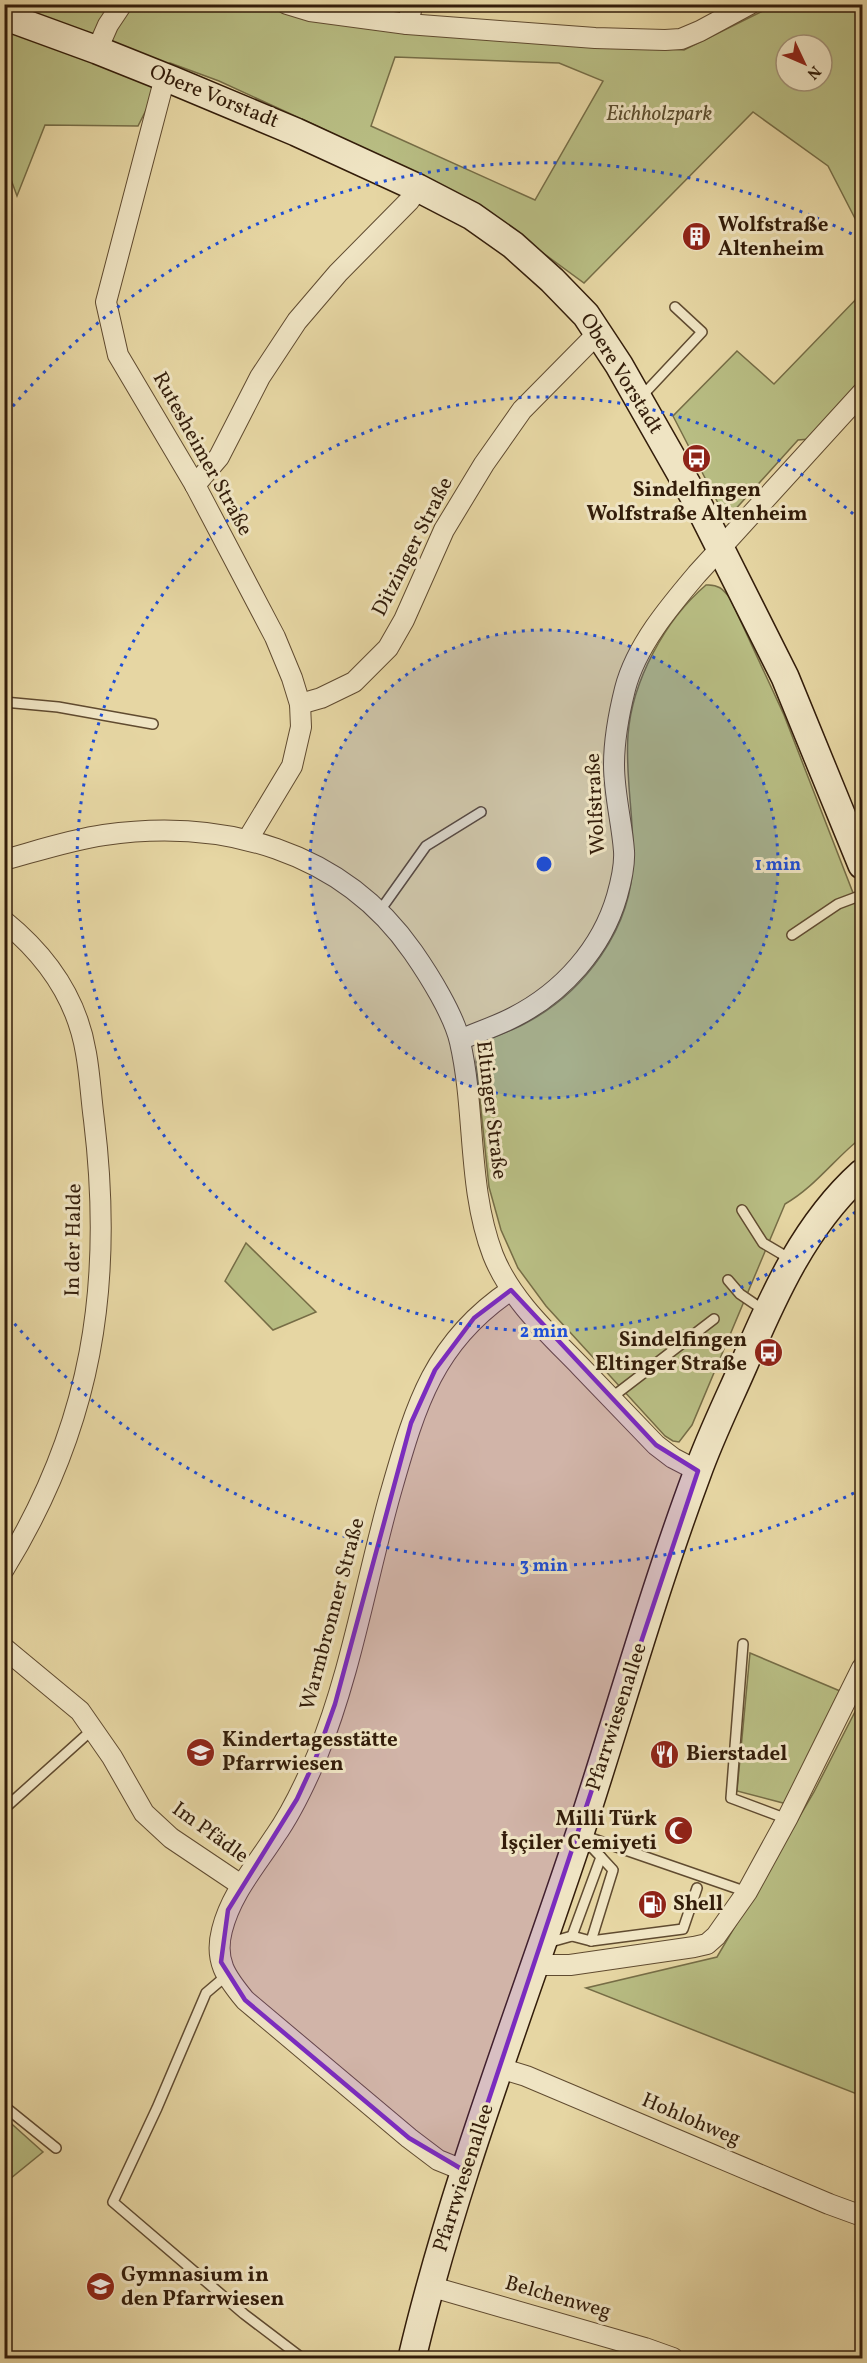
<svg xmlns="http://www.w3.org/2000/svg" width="867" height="2363" font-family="Vollkorn,serif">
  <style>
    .green { fill: #b8bd83; stroke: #766d46; stroke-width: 1.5; fill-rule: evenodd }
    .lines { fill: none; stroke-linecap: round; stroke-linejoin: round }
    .service-casing { stroke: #604b30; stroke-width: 12 }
    .minor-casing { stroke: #604b30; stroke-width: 22 }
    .secondary-casing { stroke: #331d0a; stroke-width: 30 }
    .service { stroke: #efe4c3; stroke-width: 9 }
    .minor { stroke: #efe4c3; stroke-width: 20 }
    .secondary { stroke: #efe4c3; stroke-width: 27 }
    .marked { fill: #7b2cbf; fill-opacity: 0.2; stroke: #7b2cbf; stroke-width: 4.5; stroke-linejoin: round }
    .ring { fill: none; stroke: #1d4ed8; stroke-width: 3; stroke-dasharray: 3 6 }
    .labels { text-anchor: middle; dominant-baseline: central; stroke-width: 6; stroke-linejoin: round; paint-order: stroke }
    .street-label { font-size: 21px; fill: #331d0a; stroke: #efe4c3 }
    .park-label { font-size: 21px; font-style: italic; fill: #5b4d2e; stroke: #efe4c3 }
    .poi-label { font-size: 21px; font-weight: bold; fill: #331d0a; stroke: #efe4c3; text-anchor: start }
    .centre { fill: #1d4ed8; stroke: #efe4c3; stroke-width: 3 }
    .ring-label { font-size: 18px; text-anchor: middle; font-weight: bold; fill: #1d4ed8; stroke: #efe4c3; stroke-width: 6; stroke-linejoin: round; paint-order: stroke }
  </style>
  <rect width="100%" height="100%" fill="#e6d6a3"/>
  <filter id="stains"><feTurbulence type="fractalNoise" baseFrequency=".00333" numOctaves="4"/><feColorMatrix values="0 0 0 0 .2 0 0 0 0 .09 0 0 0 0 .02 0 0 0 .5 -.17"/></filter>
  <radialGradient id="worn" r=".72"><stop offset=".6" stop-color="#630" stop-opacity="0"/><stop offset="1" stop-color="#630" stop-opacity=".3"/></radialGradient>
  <g class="green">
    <path d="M4,5h249l66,16 81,10 284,19 91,-45h87v227l-34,-66 -75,-54 -169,171 -108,-79 -159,-78 -98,-45 -49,-18 -32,63 -93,-1 -28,71 -12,-33zM786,45h36v36h-36zM395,57l164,6 44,18 -68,119 -164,-74z"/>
    <polygon points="862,293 862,379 810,439 798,440 732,513 720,507 673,416 737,351 774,384"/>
    <path d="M706,585c12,-1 17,4 24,13l54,117 78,201v221c-27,21 -47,50 -77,67l-93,221 -13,17 -6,-1 -8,-5 -119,-130 -28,-38 -17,-38 -12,-43 -13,-125 2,-19c15,-6 31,-11 46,-19 60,-31 109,-96 109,-166 1,-41 -8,-82 -5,-123 4,-54 37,-115 78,-150z"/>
    <polygon points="246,1243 316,1312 273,1330 225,1281"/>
    <polygon points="750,1653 840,1691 787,1804 737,1791"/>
    <polygon points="862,1698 862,2096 586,1988 717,1957 814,1792"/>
    <polygon points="4,2117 43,2152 11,2178 5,2180"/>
  </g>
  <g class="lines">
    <defs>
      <g id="service">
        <polyline points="641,397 702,332 675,307"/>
        <polyline points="4,702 58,707 153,724"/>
        <polyline points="379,912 426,846 481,812"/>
        <polyline points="792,935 838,904 862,895"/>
        <polyline points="742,1210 763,1243 792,1260"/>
        <polyline points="728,1280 740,1294 765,1311"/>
        <polyline points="611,1398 714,1319"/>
        <polyline points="743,1644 731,1798 787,1819"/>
        <polyline points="4,1809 93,1729"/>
        <polyline points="582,1835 747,1892"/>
        <polyline points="572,1936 601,1857 583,1838"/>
        <polyline points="591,1941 613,1870 601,1857"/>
        <polyline points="547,1943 572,1936 591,1941 683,1929 697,1888"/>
        <polyline points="226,1976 206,1993 157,2108 113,2202 244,2314 302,2358"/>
        <polyline points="4,2106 56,2148"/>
      </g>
      <g id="minor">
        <polyline points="287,4 310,11 407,24 595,38 665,40 681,39 700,31 750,4"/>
        <polyline points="407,24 413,4"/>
        <polyline points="97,50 108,25 122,4"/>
        <polyline points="165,77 106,302 118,355 195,485 275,637 292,678 300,704 301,727 292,766 248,839"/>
        <polyline points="195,485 219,457 260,377 297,321 338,273 409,201 418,188"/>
        <polyline points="300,704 321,698 354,682 388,648 404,620 444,530 484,464 522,410 598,333"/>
        <path d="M4,860c33,-9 66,-20 100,-25 119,-17 238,15 309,117 16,23 41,63 47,90 16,70 7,145 33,213 18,45 55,78 88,112 25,26 50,52 75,78l17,13 25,13"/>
        <path d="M4,921c42,34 73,77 82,132 4,22 5,45 8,67 20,166 -2,306 -90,449"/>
        <path d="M460,1040c18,-8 37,-14 54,-23 49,-25 88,-69 103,-121 4,-14 8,-30 7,-45 -2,-28 -10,-57 -10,-86 0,-24 5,-52 11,-76 11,-43 44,-82 72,-115l165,-181"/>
        <polyline points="4,1648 80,1711 112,1757 144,1813 171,1838 241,1885"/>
        <polyline points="536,1962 547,1965 570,1965 694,1947 707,1944 716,1936 747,1892 787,1819 862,1668"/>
        <polyline points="500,2068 526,2076 829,2204 862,2216"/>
        <path d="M465,2171l-27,-11 -29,-22 -164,-138c-19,-23 -31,-39 -23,-70 9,-36 33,-63 53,-94 17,-24 30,-52 42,-80 34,-83 49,-175 73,-261 25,-87 42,-152 121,-205"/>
        <polyline points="429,2286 645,2348 673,2358"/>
      </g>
      <g id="secondary">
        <polyline points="4,16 97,50 172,80 296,132 418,188 472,216 513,245 552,280 586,315 619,365 697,502 785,677 862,865"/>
        <path d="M412,2358c42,-178 110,-350 168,-525 39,-119 73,-241 117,-359 14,-39 32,-75 48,-112 29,-68 61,-139 117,-189"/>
      </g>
    </defs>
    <use href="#service" class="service-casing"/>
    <use href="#minor" class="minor-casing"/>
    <use href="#secondary" class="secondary-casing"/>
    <use href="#service" class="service"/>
    <use href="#minor" class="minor"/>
    <use href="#secondary" class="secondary"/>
  </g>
  <path class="marked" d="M511,1290l145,155 42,26 -233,700 -56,-33 -164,-138 -24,-38 7,-52 69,-111 18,-39 20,-56 76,-281 24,-53 39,-52z"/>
  <circle cx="544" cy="864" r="234" fill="#1d4ed8" fill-opacity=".12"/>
  <g class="ring">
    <circle cx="544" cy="864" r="234"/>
    <path d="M862 1206A467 467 0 1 1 862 522"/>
    <path d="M862 1489A701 701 0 0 1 7 1315M7 413A701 701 0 0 1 862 239"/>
  </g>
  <defs>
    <symbol id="building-disc" viewBox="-11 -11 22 22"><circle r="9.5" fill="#8f2418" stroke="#efe4c3"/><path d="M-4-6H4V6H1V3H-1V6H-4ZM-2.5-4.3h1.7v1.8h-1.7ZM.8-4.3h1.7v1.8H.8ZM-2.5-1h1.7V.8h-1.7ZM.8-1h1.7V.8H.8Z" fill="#fff"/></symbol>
    <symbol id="bus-disc" viewBox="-11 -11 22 22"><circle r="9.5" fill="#8f2418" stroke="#efe4c3"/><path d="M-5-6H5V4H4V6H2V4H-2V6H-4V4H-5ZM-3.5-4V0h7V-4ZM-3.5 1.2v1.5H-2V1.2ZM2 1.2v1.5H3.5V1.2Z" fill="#fff"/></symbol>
    <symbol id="school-disc" viewBox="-11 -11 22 22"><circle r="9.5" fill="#8f2418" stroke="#efe4c3"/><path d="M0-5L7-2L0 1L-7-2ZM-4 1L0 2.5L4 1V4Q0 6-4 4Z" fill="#fff"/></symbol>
    <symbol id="restaurant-disc" viewBox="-11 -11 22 22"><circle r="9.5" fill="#8f2418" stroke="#efe4c3"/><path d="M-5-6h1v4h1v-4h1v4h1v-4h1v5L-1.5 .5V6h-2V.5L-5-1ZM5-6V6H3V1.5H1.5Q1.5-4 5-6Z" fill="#fff"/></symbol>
    <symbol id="mosque-disc" viewBox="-11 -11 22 22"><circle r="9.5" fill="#8f2418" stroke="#efe4c3"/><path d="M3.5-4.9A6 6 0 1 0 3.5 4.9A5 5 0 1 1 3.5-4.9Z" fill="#fff"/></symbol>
    <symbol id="fuel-disc" viewBox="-11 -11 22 22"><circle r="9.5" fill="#8f2418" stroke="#efe4c3"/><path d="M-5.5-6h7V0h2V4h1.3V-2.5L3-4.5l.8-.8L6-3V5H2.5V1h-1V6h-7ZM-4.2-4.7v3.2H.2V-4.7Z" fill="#fff"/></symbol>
  </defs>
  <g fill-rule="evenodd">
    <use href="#building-disc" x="680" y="220" width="33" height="33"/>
    <use href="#bus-disc" x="680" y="442" width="33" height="33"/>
    <use href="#bus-disc" x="752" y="1336" width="33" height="33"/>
    <use href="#school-disc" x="184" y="1736" width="33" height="33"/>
    <use href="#restaurant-disc" x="648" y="1738" width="33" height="33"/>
    <use href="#mosque-disc" x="662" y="1814" width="33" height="33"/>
    <use href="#fuel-disc" x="636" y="1888" width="33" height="33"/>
    <use href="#school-disc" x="84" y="2270" width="33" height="33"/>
  </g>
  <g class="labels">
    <g class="street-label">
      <text transform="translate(214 97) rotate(22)">Obere Vorstadt</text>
      <text transform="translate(621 374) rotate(58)">Obere Vorstadt</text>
      <text transform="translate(202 454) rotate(61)">Rutesheimer Straße</text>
      <text transform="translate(413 547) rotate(-63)">Ditzinger Straße</text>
      <text transform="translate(596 804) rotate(-93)">Wolfstraße</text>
      <text transform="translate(491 1110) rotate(83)">Eltinger Straße</text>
      <text transform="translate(74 1240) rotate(-89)">In der Halde</text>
      <text transform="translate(333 1614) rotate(-75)">Warmbronner Straße</text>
      <text transform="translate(617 1717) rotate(-72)">Pfarrwiesenallee</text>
      <text transform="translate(210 1833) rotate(36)">Im Pfädle</text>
      <text transform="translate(691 2120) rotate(23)">Hohlohweg</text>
      <text transform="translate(464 2178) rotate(-72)">Pfarrwiesenallee</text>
      <text transform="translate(558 2298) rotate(16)">Belchenweg</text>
    </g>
    <g class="park-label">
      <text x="659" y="114">Eichholzpark</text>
    </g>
    <g class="poi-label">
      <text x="718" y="225">Wolfstraße<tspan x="718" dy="24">Altenheim</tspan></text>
      <text x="697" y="490" text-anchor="middle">Sindelfingen<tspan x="697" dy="24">Wolfstraße Altenheim</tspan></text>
      <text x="747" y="1340" text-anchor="end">Sindelfingen<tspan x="747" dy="24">Eltinger Straße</tspan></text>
      <text x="222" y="1740">Kindertagesstätte<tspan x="222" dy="24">Pfarrwiesen</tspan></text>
      <text x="686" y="1754">Bierstadel</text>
      <text x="657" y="1819" text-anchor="end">Milli Türk<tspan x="657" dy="24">İşçiler Cemiyeti</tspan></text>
      <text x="673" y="1904">Shell</text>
      <text x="121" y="2275">Gymnasium in<tspan x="121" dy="24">den Pfarrwiesen</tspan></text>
    </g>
  </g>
  <circle cx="544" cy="864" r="9" class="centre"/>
  <g class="ring-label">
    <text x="778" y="870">1 min</text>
    <text x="544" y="1337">2 min</text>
    <text x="544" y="1571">3 min</text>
  </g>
  <rect width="867" height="2363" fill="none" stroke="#e6d6a3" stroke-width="24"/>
  <rect x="6" y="6" width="855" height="2351" fill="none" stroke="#331d0a" stroke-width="3"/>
  <rect x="12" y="12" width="843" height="2339" fill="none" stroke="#331d0a" stroke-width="1.5"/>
  <g transform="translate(804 63) rotate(134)"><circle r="28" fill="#efe4c3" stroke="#a49479" stroke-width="1.5"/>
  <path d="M0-4.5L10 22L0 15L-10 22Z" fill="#8f2418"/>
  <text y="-9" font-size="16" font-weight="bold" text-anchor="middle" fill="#331d0a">N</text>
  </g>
  <rect width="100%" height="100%" filter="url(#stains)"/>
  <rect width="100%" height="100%" fill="url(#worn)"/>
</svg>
